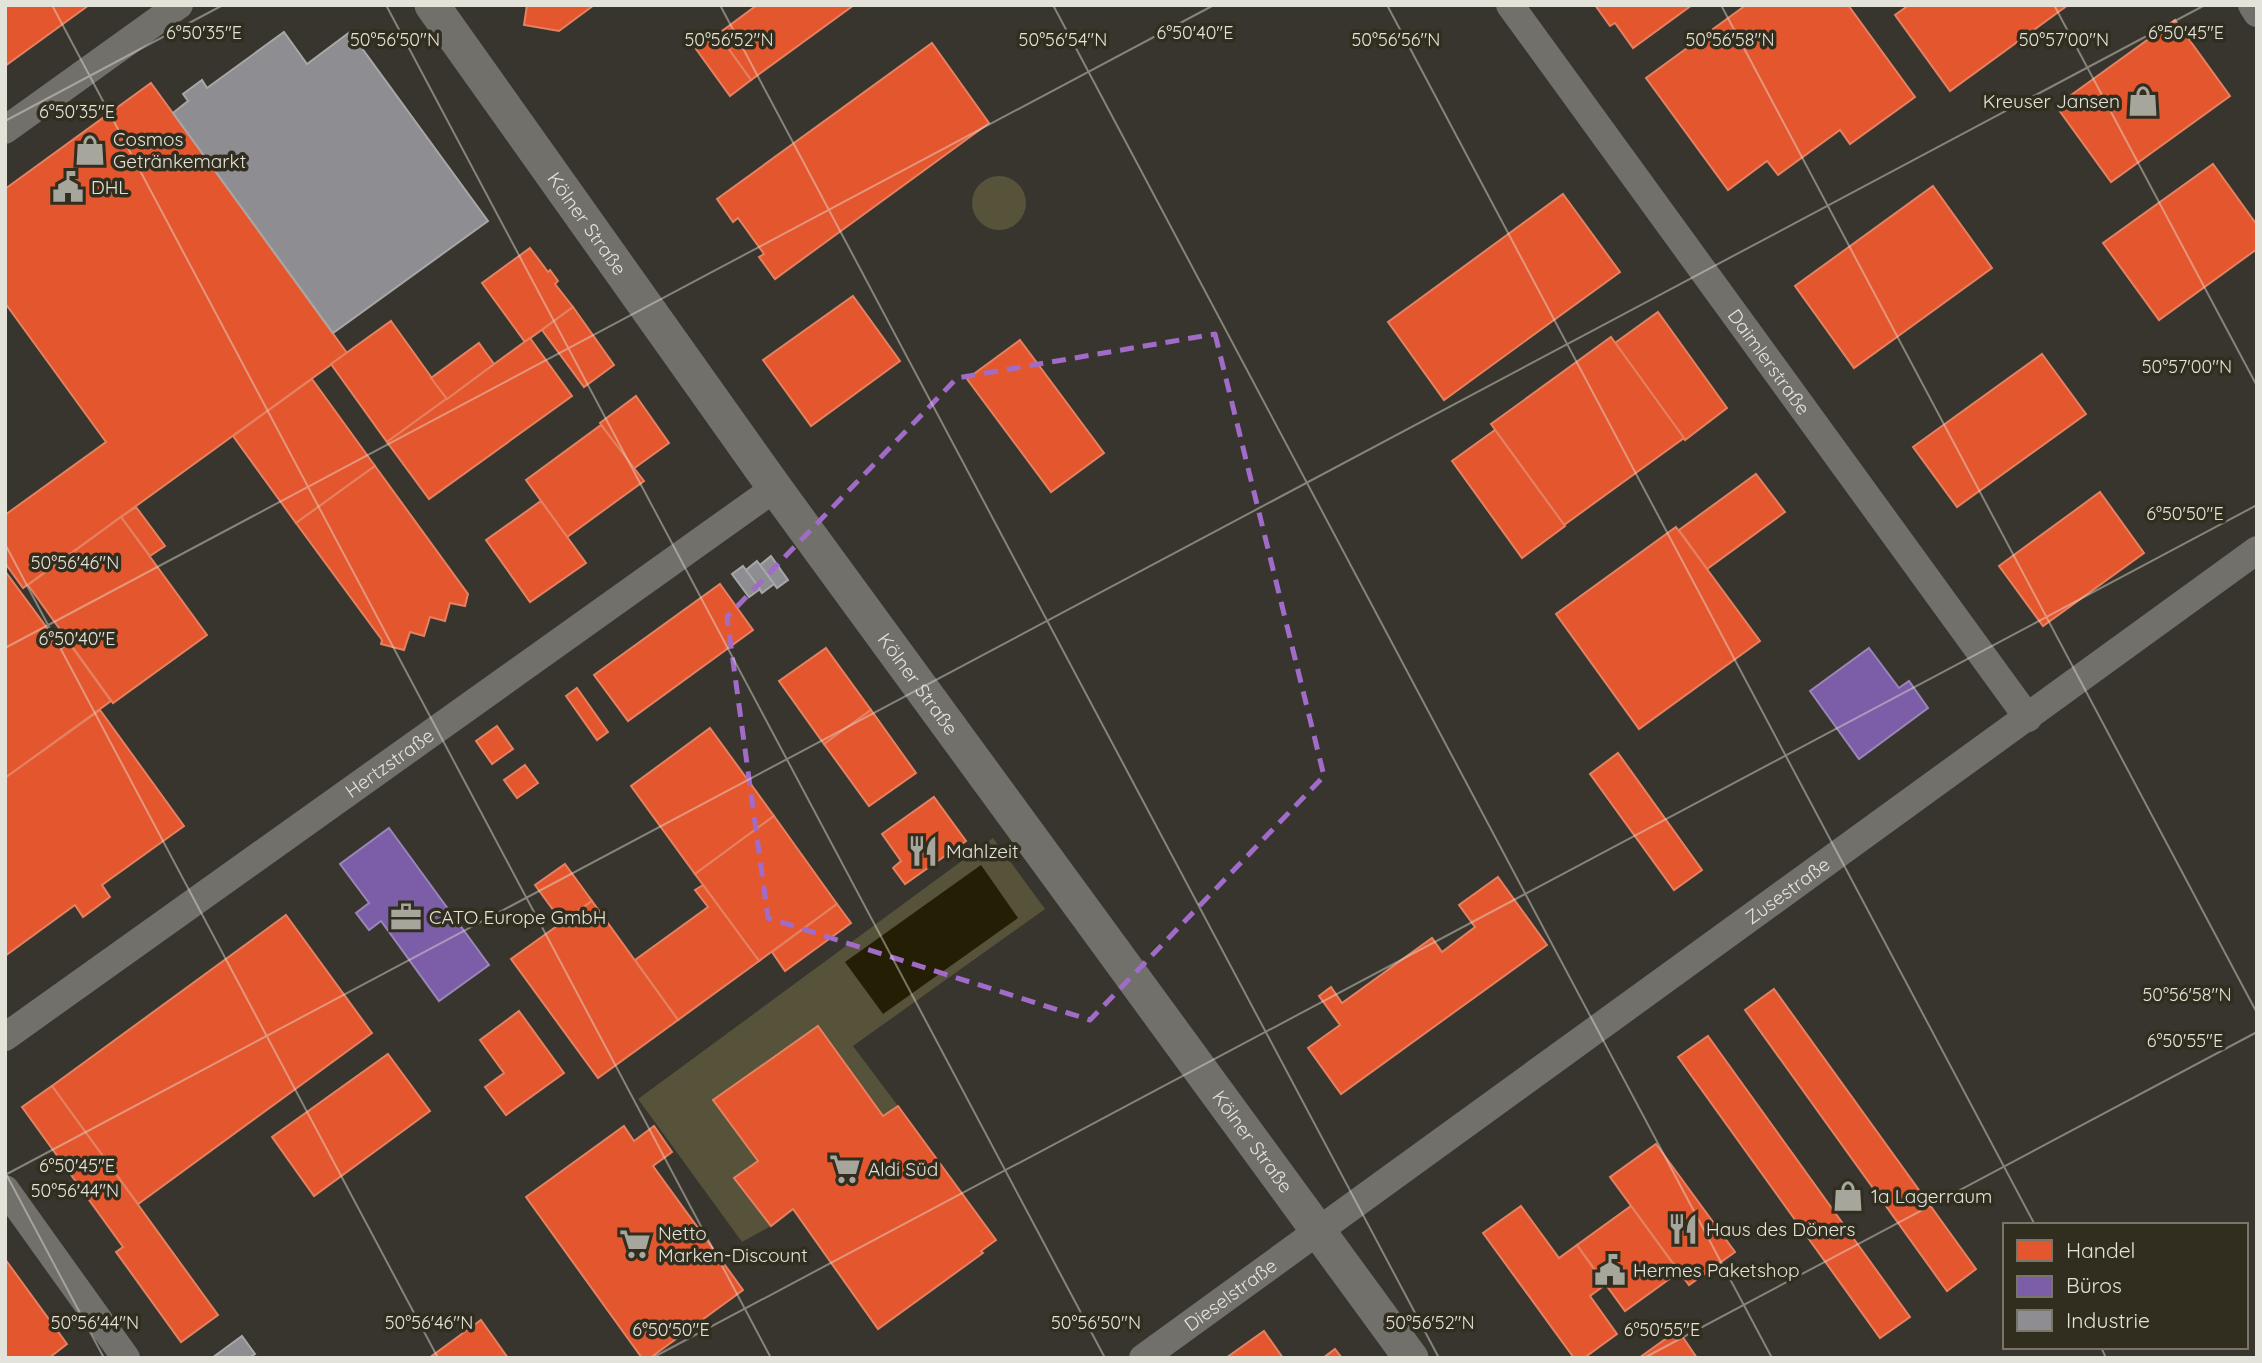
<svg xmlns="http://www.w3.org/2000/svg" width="2262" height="1363" font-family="Quicksand,sans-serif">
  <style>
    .green { fill: #57523a }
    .water { fill: #241e04 }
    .shops { fill: #e4572e; stroke: #e48161; stroke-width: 2 }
    .offices { fill: #7b5ea7; stroke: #9a86b6; stroke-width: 2 }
    .industry { fill: #8d8d92; stroke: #a7a7a7; stroke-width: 2 }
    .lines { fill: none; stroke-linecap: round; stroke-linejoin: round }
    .minor { stroke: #72706b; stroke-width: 28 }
    .tertiary { stroke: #72706b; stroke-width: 35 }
    .marked { fill: none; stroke: #a06cc8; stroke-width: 5; stroke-dasharray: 14 9; stroke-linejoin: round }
    .ticks { fill: none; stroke: #e4e3d9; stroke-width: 2; stroke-opacity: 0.45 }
    .labels { text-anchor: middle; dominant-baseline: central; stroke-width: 7; stroke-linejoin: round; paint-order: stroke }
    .poi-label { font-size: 19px; fill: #e4e3d9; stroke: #312e1f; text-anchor: start }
    .street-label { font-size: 19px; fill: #e4e3d9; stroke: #312e1f }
    .ticks-label { font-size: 18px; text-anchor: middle; fill: #e4e3d9; stroke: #312e1f; stroke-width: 7; stroke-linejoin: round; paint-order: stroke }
  </style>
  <rect width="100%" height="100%" fill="#37352d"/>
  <g class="green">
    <circle cx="999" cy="203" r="27"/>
    <polygon points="993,838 1045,909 853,1046 898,1106 883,1116 818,1026 714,1101 758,1161 735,1178 771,1226 742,1242 638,1099"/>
  </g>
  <polygon class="water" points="981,865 1018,918 883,1014 845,962"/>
  <g class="shops">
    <polygon points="5,5 89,5 5,66"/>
    <polygon points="527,5 594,5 559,31 524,25"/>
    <polygon points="757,5 854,5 751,80 718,34"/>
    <polygon points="1595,5 1692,5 1633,48 1615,23 1610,26"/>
    <polygon points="1746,5 1848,5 1915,97 1850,144 1840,130 1778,175 1767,161 1728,190 1646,78"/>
    <polygon points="1909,5 2068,5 1950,91 1895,15"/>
    <polygon points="2175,20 2230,96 2111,182 2056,106"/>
    <polygon points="718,34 751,80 730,96 696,49"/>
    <polygon points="932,43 989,123 775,279 759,257 764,254 738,218 733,222 717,199"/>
    <polygon points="151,83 347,353 23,588 5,563 5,515 106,442 5,303 5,189"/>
    <polygon points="2213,164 2257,225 2257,249 2159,320 2103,243"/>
    <polygon points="1933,186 1992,268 1854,368 1795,286"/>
    <polygon points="1563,194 1620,272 1444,400 1388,322"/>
    <polygon points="530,248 548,272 550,270 558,281 555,284 573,307 525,342 482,283"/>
    <polygon points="853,296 900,361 811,426 763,360"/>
    <polygon points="573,307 614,365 584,387 542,330"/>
    <polygon points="1658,312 1727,408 1685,440 1615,343"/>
    <polygon points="391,321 447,399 387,442 331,364"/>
    <polygon points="1611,337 1684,438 1564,525 1491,424"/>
    <polygon points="530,338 572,396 429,499 387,442"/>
    <polygon points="1020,340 1104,453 1051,492 967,379"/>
    <polygon points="479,343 494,364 447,399 431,378"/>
    <polygon points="2042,354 2086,414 1957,507 1913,447"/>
    <polygon points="312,379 375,466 296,523 233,436"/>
    <polygon points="636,396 669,443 633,469 600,423"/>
    <polygon points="601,425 644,481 567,537 526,480"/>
    <polygon points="1495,430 1565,526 1522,558 1452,461"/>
    <polygon points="375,466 468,594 465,606 450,603 445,621 430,617 424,636 410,632 404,650 381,644 382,640 296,523"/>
    <polygon points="1756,474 1785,512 1707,569 1679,530"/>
    <polygon points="2100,492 2144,553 2043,626 1999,566"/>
    <polygon points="541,501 586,563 530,602 486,540"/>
    <polygon points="136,507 165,546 150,556 121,517"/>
    <polygon points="121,517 207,635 113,703 28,585"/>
    <polygon points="1676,527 1760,641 1639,729 1556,614"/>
    <polygon points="5,571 62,648 69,643 111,701 5,778"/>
    <polygon points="720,584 753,630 628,721 594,675"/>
    <polygon points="826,648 871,710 824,744 779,681"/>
    <polygon points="577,688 608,732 597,740 566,696"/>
    <polygon points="100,710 184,826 102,885 110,897 83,917 75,905 5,956 5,778"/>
    <polygon points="871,710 916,773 869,806 824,744"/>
    <polygon points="497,726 513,749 492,764 476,741"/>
    <polygon points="710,728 774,816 695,874 631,786"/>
    <polygon points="1618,753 1702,870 1674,890 1590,774"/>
    <polygon points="525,765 538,783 517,798 504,780"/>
    <polygon points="934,797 966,841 905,884 893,868 901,861 882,834"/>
    <polygon points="774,816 837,904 759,961 695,874"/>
    <polygon points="565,864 592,901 562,922 535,885"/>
    <polygon points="1498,877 1547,945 1341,1094 1308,1048 1340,1025 1319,996 1331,987 1342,1003 1432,938 1442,952 1475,927 1459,905"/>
    <polygon points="703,885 759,961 678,1020 635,960 708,907 695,890"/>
    <polygon points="592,901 678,1020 598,1078 511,959"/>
    <polygon points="837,904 851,923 785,971 772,952"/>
    <polygon points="286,915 372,1033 138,1204 52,1086"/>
    <polygon points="1774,989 1976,1269 1947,1291 1745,1010"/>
    <polygon points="519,1011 564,1073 506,1115 485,1087 504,1073 480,1040"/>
    <polygon points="818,1026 883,1116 898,1106 996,1240 981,1251 983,1253 878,1329 793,1209 771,1226 734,1178 758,1161 713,1100"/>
    <polygon points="1708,1036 1910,1317 1880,1338 1678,1057"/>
    <polygon points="388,1054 430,1111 314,1196 272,1137"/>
    <polygon points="52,1086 218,1315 181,1342 116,1252 123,1247 22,1107"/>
    <polygon points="624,1126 634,1141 654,1126 672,1152 653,1166 743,1290 650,1358 642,1358 526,1197"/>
    <polygon points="1656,1144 1735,1252 1689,1285 1610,1177"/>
    <polygon points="1521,1206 1559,1258 1577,1245 1605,1285 1590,1296 1617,1334 1584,1358 1574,1358 1483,1233"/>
    <polygon points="1631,1206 1679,1272 1625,1311 1577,1245"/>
    <polygon points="5,1259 67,1344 49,1358 5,1358"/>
    <polygon points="481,1320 508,1358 429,1358"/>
    <polygon points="1678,1330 1697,1358 1639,1358"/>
    <polygon points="1264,1331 1283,1358 1226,1358"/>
    <polygon points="1335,1349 1342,1358 1323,1358"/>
  </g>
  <g class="offices">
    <polygon points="1869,648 1899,688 1909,681 1928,708 1859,759 1810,691"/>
    <polygon points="389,828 489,965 439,1001 381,921 369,930 356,913 369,903 340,864"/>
  </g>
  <g class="industry">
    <polygon points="284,32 307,64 350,32 488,221 333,333 173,113 188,101 183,94 202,80 207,88"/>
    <polygon points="771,556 788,580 777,588 760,565"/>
    <polygon points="757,561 774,584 762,593 746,570"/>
    <polygon points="743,566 760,589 749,597 732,574"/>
    <polygon points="242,1336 255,1354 249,1358 212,1358"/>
  </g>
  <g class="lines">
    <g class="minor">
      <path id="s1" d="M1510,5l518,713"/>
      <polyline points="2252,5 2257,13"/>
      <polyline points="5,130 179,5"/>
      <path id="s2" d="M5,1037l770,-549"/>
      <polyline points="5,1189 126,1358"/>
      <path id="s3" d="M1143,1358l1114,-808"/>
    </g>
    <path class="tertiary" id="s4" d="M432,5l343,483 636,870"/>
  </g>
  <path class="marked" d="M1215,334l109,442 -234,244 -322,-102 -41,-301 230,-239z"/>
  <path class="ticks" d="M52,5l719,1353M386,5l719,1353M720,5l719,1353M1053,5l719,1353M1387,5l648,1220M1721,5l536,1008M2054,5l203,381M5,121l218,-116M5,544l433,814M5,648l1209,-643M5,1172l99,186M5,1175l2200,-1170M2101,1347l5,11M652,1358l1605,-853M1644,1358l613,-326"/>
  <defs>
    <symbol id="shop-bare" viewBox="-9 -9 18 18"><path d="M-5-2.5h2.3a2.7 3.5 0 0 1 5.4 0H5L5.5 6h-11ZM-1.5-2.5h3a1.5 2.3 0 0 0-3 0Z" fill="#a7a69d" stroke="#312e1f" stroke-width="2.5" paint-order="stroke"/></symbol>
    <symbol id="civic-bare" viewBox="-9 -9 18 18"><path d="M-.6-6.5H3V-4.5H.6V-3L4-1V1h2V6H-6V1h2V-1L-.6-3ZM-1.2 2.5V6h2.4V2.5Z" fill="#a7a69d" stroke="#312e1f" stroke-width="2.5" paint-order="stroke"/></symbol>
    <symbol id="restaurant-bare" viewBox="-9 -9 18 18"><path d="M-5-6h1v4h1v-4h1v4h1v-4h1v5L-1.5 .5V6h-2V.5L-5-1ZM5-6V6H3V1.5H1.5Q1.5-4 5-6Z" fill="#a7a69d" stroke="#312e1f" stroke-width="2.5" paint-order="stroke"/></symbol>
    <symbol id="office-bare" viewBox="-9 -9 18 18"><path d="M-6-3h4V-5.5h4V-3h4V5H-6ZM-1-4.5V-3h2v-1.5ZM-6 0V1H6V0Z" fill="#a7a69d" stroke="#312e1f" stroke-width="2.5" paint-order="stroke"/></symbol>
    <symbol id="supermarket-bare" viewBox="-9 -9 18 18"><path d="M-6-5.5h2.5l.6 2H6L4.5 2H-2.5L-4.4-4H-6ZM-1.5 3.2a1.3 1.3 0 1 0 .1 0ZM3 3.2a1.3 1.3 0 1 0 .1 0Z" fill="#a7a69d" stroke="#312e1f" stroke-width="2.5" paint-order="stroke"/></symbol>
  </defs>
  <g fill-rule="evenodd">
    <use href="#shop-bare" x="2121" y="79" width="44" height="44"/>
    <use href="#shop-bare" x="68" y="128" width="44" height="44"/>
    <use href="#civic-bare" x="46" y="165" width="44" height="44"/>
    <use href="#restaurant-bare" x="901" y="829" width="44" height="44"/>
    <use href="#office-bare" x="384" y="895" width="44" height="44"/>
    <use href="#supermarket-bare" x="823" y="1147" width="44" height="44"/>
    <use href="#shop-bare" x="1826" y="1174" width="44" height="44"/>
    <use href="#restaurant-bare" x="1661" y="1207" width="44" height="44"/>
    <use href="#supermarket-bare" x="613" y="1222" width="44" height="44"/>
    <use href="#civic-bare" x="1588" y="1248" width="44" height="44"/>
  </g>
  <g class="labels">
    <g class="poi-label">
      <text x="2120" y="101" text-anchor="end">Kreuser Jansen</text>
      <text x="113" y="139">Cosmos<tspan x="113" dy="22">Getränkemarkt</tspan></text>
      <text x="91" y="187">DHL</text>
      <text x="946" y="851">Mahlzeit</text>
      <text x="429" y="917">CATO Europe GmbH</text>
      <text x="868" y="1169">Aldi Süd</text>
      <text x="1871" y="1196">1a Lagerraum</text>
      <text x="1706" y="1229">Haus des Döners</text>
      <text x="658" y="1233">Netto<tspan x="658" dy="22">Marken-Discount</tspan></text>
      <text x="1633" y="1270">Hermes Paketshop</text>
    </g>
    <g class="street-label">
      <text stroke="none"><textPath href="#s4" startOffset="268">Kölner Straße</textPath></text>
      <text stroke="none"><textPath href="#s1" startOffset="441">Daimlerstraße</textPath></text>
      <text stroke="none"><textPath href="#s4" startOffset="835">Kölner Straße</textPath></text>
      <text stroke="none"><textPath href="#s2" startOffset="472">Hertzstraße</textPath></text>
      <text stroke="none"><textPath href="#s3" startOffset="796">Zusestraße</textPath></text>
      <text stroke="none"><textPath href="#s4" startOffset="1402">Kölner Straße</textPath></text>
      <text stroke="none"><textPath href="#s3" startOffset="108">Dieselstraße</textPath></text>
    </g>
  </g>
  <g class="ticks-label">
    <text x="204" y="39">6°50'35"E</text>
    <text x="1195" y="39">6°50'40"E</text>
    <text x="2186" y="39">6°50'45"E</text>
    <text x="395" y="46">50°56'50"N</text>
    <text x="729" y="46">50°56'52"N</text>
    <text x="1063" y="46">50°56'54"N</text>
    <text x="1396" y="46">50°56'56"N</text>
    <text x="1730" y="46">50°56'58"N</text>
    <text x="2064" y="46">50°57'00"N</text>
    <text x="77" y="118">6°50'35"E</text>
    <text x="2187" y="373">50°57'00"N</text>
    <text x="2185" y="520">6°50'50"E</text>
    <text x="75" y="569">50°56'46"N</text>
    <text x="77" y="645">6°50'40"E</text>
    <text x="2187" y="1001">50°56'58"N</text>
    <text x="2185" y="1047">6°50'55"E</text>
    <text x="77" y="1172">6°50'45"E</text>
    <text x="75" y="1197">50°56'44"N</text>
    <text x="95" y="1329">50°56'44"N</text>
    <text x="429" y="1329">50°56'46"N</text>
    <text x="1096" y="1329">50°56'50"N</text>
    <text x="1430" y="1329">50°56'52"N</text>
    <text x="671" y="1336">6°50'50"E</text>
    <text x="1662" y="1336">6°50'55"E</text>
  </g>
  <rect width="2262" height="1363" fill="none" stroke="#e4e3d9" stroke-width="14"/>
  <rect x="2003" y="1223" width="245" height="126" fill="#312e1f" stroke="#797669" stroke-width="2"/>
  <rect x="2017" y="1240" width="35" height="21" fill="#e4572e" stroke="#797669" stroke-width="2"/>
  <text x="2066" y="1258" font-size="21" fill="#e4e3d9">Handel</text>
  <rect x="2017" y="1276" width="35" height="21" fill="#7b5ea7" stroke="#797669" stroke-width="2"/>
  <text x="2066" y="1293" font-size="21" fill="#e4e3d9">Büros</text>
  <rect x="2017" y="1310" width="35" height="21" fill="#8d8d92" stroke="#797669" stroke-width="2"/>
  <text x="2066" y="1328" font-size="21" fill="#e4e3d9">Industrie</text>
</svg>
